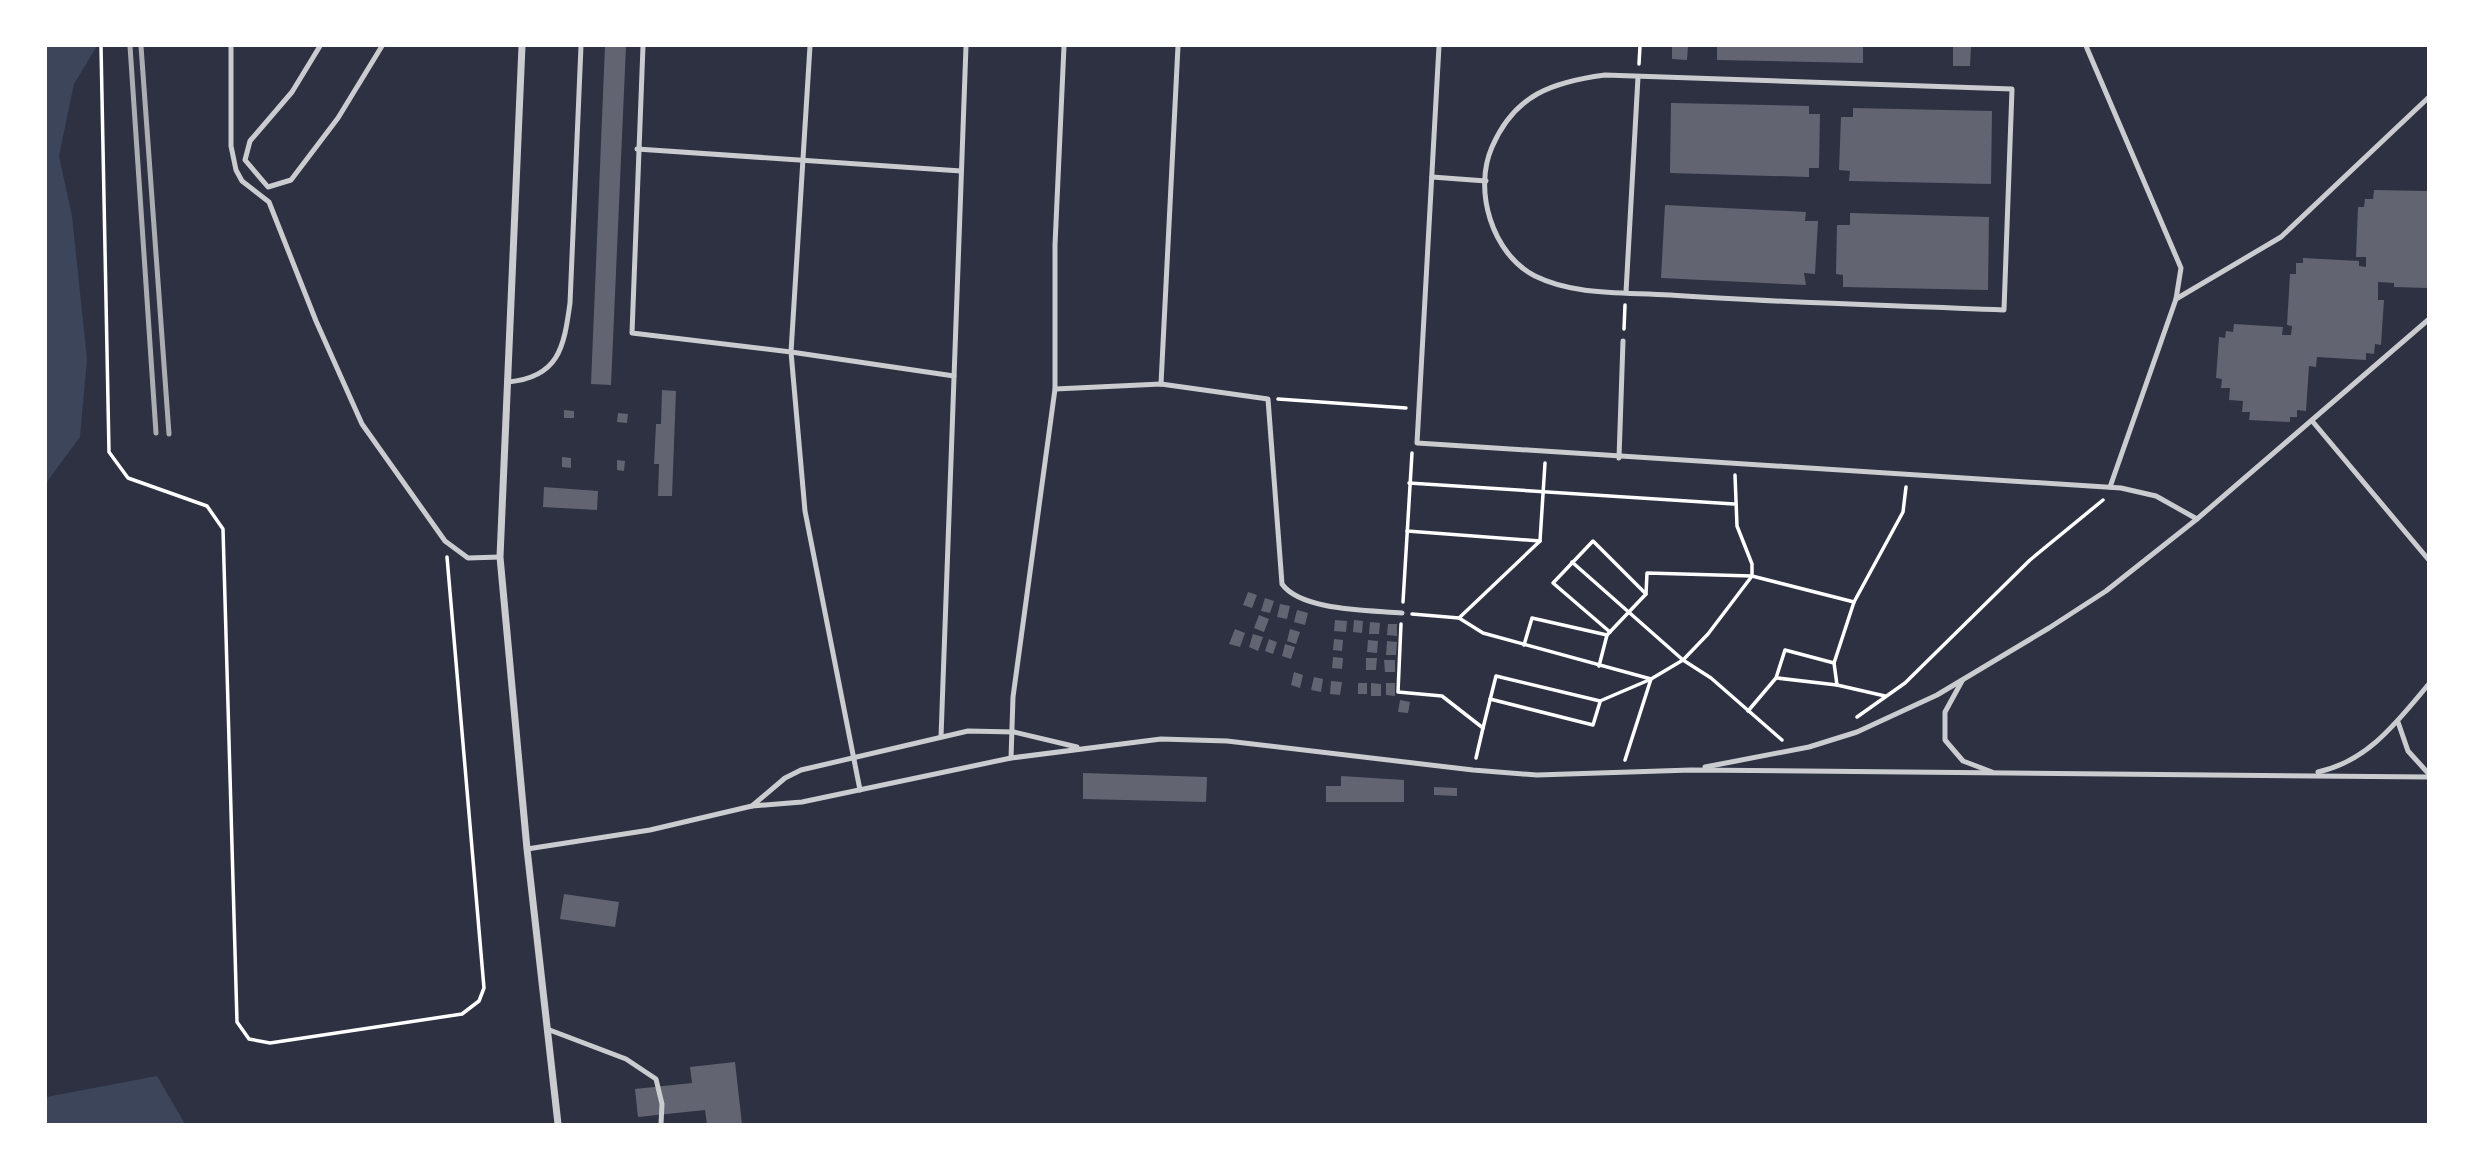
<svg xmlns="http://www.w3.org/2000/svg" width="2474" height="1170" font-family="Inter,sans-serif">
  <style>
    .green { fill: #3c4559 }
    .building { fill: #626471 }
    .lines { fill: none; stroke-linecap: round; stroke-linejoin: round }
    .path { stroke: #fff; stroke-width: 3.5 }
    .service { stroke: #caccd0; stroke-width: 5 }
    .minor { stroke: #caccd0; stroke-width: 7 }
    .rail { stroke: #abadb3; stroke-width: 5 }
  </style>
  <rect width="100%" height="100%" fill="#2d3142"/>
  <g class="green">
    <polygon points="46,46 97,46 74,84 59,156 72,216 87,359 80,437 46,483"/>
    <polygon points="157,1076 185,1124 46,1124 46,1097"/>
  </g>
  <g class="building">
    <polygon points="605,46 626,46 611,385 591,384"/>
    <polygon points="1672,46 1688,46 1687,60 1672,59"/>
    <polygon points="1717,46 1863,46 1863,63 1717,60"/>
    <polygon points="1953,46 1971,46 1970,66 1953,66"/>
    <polygon points="1671,103 1809,106 1809,114 1820,114 1819,168 1809,168 1809,177 1670,173"/>
    <polygon points="1853,108 1992,111 1991,184 1849,181 1850,171 1839,170 1841,117 1853,117"/>
    <polygon points="2374,190 2428,191 2428,288 2394,287 2394,283 2378,282 2378,300 2384,300 2381,345 2375,344 2374,354 2366,353 2366,360 2317,357 2316,367 2309,366 2306,411 2297,410 2297,417 2290,417 2290,422 2249,420 2250,412 2242,412 2243,401 2229,400 2230,388 2221,388 2222,379 2216,378 2219,337 2225,338 2226,331 2233,332 2234,324 2283,327 2282,335 2291,335 2292,326 2287,325 2290,274 2296,274 2296,263 2303,263 2303,258 2359,261 2359,266 2366,267 2366,257 2356,257 2358,207 2364,207 2365,199 2373,199"/>
    <polygon points="1665,205 1806,212 1805,221 1818,221 1815,274 1804,273 1806,285 1661,278"/>
    <polygon points="1850,213 1989,217 1988,290 1843,287 1843,275 1836,274 1837,225 1850,225"/>
    <polygon points="662,390 676,391 672,496 658,496 659,464 654,464 656,424 661,424"/>
    <polygon points="564,410 574,411 574,418 564,418"/>
    <polygon points="618,413 628,414 627,423 617,422"/>
    <polygon points="562,457 571,458 571,468 562,467"/>
    <polygon points="617,460 625,461 624,471 617,470"/>
    <polygon points="544,487 598,491 597,510 543,507"/>
    <polygon points="1248,592 1257,595 1252,608 1243,605"/>
    <polygon points="1265,598 1274,601 1270,613 1261,611"/>
    <polygon points="1280,604 1290,606 1287,619 1277,617"/>
    <polygon points="1297,610 1308,613 1305,625 1294,622"/>
    <polygon points="1259,615 1269,619 1264,632 1254,628"/>
    <polygon points="1335,620 1347,621 1346,632 1334,631"/>
    <polygon points="1354,620 1363,621 1362,633 1353,632"/>
    <polygon points="1370,622 1380,623 1379,634 1369,634"/>
    <polygon points="1388,624 1397,624 1397,636 1387,635"/>
    <polygon points="1235,629 1245,633 1240,647 1229,644"/>
    <polygon points="1290,629 1300,632 1296,644 1287,641"/>
    <polygon points="1253,634 1263,637 1258,651 1249,647"/>
    <polygon points="1269,639 1277,642 1273,654 1265,651"/>
    <polygon points="1334,639 1343,640 1342,651 1333,650"/>
    <polygon points="1368,640 1378,641 1377,653 1367,652"/>
    <polygon points="1387,641 1397,642 1396,655 1386,655"/>
    <polygon points="1285,644 1295,647 1291,659 1282,656"/>
    <polygon points="1333,657 1343,658 1342,669 1332,668"/>
    <polygon points="1366,658 1377,658 1376,670 1366,670"/>
    <polygon points="1384,660 1395,660 1395,672 1385,672"/>
    <polygon points="1294,672 1303,675 1300,688 1291,685"/>
    <polygon points="1314,677 1323,679 1321,692 1311,690"/>
    <polygon points="1331,681 1342,682 1340,695 1330,694"/>
    <rect x="1358" y="683" width="9" height="11"/>
    <polygon points="1371,683 1381,684 1381,696 1371,696"/>
    <polygon points="1386,683 1395,683 1395,696 1386,695"/>
    <polygon points="1400,700 1410,702 1408,713 1398,712"/>
    <polygon points="1083,773 1207,777 1206,802 1083,799"/>
    <polygon points="1341,776 1404,780 1404,802 1326,802 1326,786 1341,786"/>
    <polygon points="1434,787 1457,788 1457,796 1434,795"/>
    <polygon points="564,894 619,902 615,927 560,919"/>
    <polygon points="735,1062 742,1124 707,1124 705,1110 638,1117 635,1089 692,1083 690,1067"/>
  </g>
  <g class="lines">
    <g class="path">
      <polyline points="101,46 109,452 128,478 207,506 223,529 237,1022 249,1039 270,1043 462,1014 479,1001 484,988 447,557"/>
      <polyline points="1639,64 1640,46"/>
      <polyline points="1624,329 1625,305"/>
      <polyline points="1278,399 1406,408"/>
      <polyline points="1409,483 1734,504"/>
      <polyline points="1407,531 1540,541"/>
      <polyline points="1572,562 1683,660 1711,678 1782,740"/>
      <polyline points="1403,602 1412,453"/>
      <polyline points="1412,614 1459,618 1483,633 1651,679"/>
      <polyline points="1459,618 1540,541 1545,463"/>
      <polyline points="1401,624 1398,692 1442,696 1483,728 1476,758"/>
      <polyline points="1610,632 1553,583 1593,541 1646,594"/>
      <polyline points="1524,645 1532,618 1607,635"/>
      <polyline points="1834,663 1837,685"/>
      <polyline points="1599,666 1607,635 1646,594 1647,573 1752,576 1854,602"/>
      <polyline points="1777,678 1837,685 1885,696"/>
      <polyline points="1490,699 1593,725 1600,702"/>
      <polyline points="1748,711 1776,678 1785,650 1834,663 1854,602 1903,512 1906,487"/>
      <polyline points="1857,717 1905,683 2030,560 2103,500"/>
      <polyline points="1483,728 1496,676 1600,701 1649,680"/>
      <polyline points="1625,760 1651,679 1683,660 1708,634 1752,576 1752,564 1737,526 1735,475"/>
    </g>
    <g class="service">
      <polyline points="231,46 231,146 236,170 242,181 269,202 316,321 362,424 445,541 468,558 500,557"/>
      <polyline points="320,46 292,92 250,141 245,160 268,187 291,180 338,118 382,46"/>
      <polyline points="643,46 632,333 791,352 805,511 860,790"/>
      <polyline points="810,46 791,352 954,376"/>
      <polyline points="1439,46 1417,443 2121,488 2156,496 2197,519"/>
      <polyline points="2086,46 2181,268 2176,299 2110,487"/>
      <path d="M1605,75l407,14 -8,221c-112,-5 -223,-7 -334,-15 -44,-3 -95,1 -135,-19 -43,-22 -62,-86 -43,-129 23,-53 61,-65 113,-72z"/>
      <polyline points="637,149 961,171"/>
      <polyline points="1432,177 1486,181"/>
      <polyline points="1626,292 1638,77"/>
      <polyline points="2176,299 2281,237 2428,98"/>
      <path d="M507,382c52,-4 57,-35 63,-79l11,-257"/>
      <polyline points="1161,384 1178,46"/>
      <path d="M1055,389l106,-5 107,15 14,185c19,27 89,26 120,29"/>
      <polyline points="2313,422 2428,559"/>
      <polyline points="1619,458 1623,341"/>
      <polyline points="1962,681 1945,712 1945,740 1963,761 1992,772"/>
      <polyline points="2398,722 2408,751 2428,773"/>
      <polyline points="941,737 966,46"/>
      <polyline points="1011,758 1013,697 1055,389 1055,245 1064,46"/>
      <polyline points="1705,767 1809,747 1857,732 1937,695 2049,628 2106,591 2197,519 2428,320"/>
      <path d="M2318,772c50,-11 79,-50 110,-87"/>
      <polyline points="752,806 785,778 801,770 968,731 1014,732 1077,747"/>
      <polyline points="527,849 650,830 752,806 802,802 1011,758 1161,739 1227,741 1473,770 1537,775 1691,770 2428,777"/>
      <polyline points="547,1029 626,1059 656,1079 662,1104 661,1124"/>
    </g>
    <polyline class="minor" points="522,46 500,557 527,849 558,1124"/>
    <g class="rail">
      <polyline points="130,46 156,433"/>
      <polyline points="141,46 169,434"/>
    </g>
  </g>
  <rect width="2474" height="1170" fill="none" stroke="#ffffff" stroke-width="94"/>
</svg>
